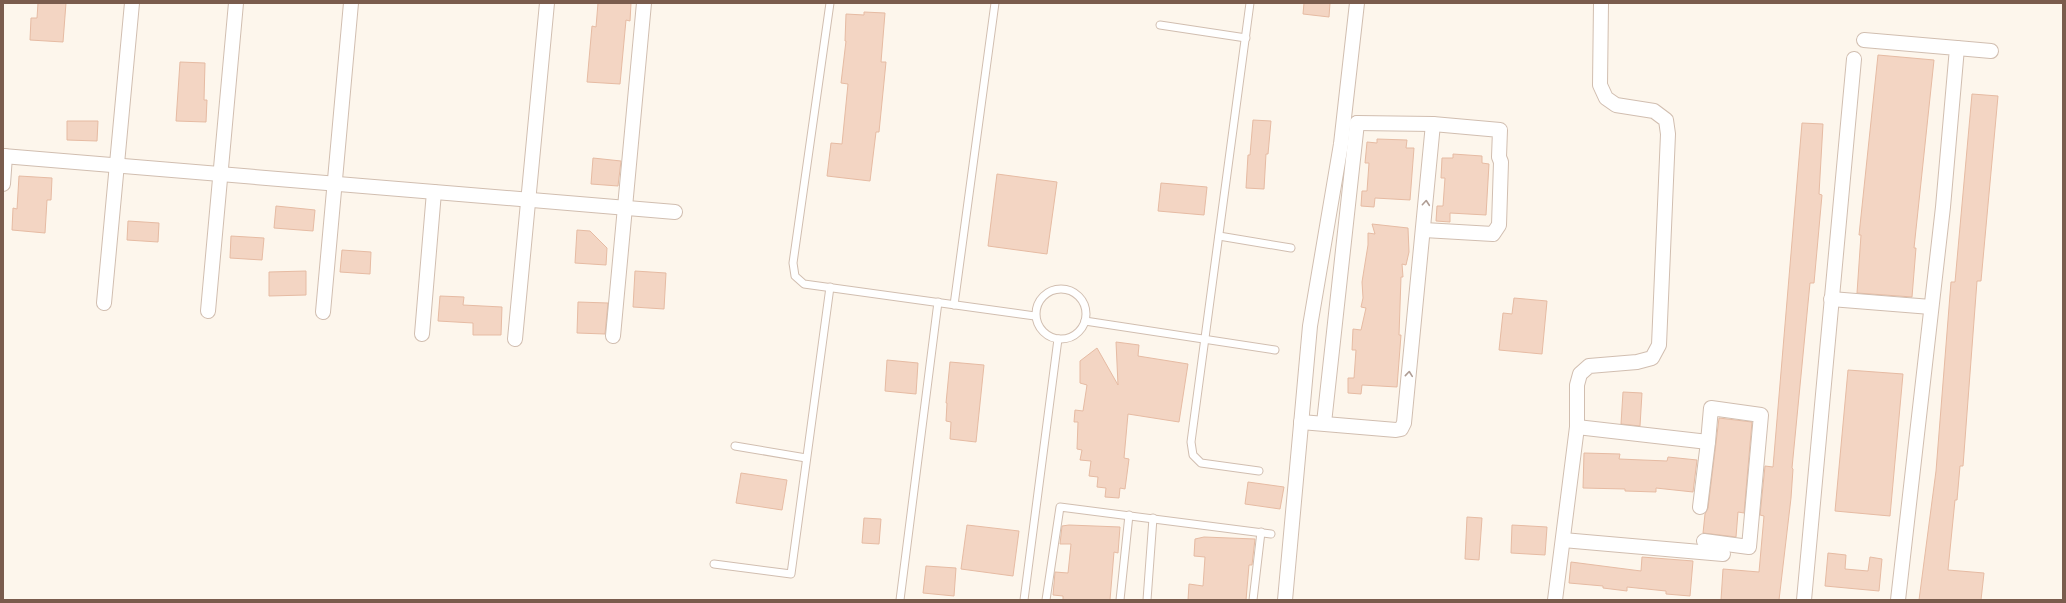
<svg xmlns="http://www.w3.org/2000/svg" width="2066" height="603" font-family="'Space Grotesk',sans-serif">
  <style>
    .building { fill: #f3d5c3; stroke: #e6bba3 }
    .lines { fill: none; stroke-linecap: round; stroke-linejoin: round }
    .lane-casing { stroke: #d1beb0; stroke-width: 9 }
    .street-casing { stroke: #d1beb0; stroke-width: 16 }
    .lane { stroke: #fff; stroke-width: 7 }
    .street { stroke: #fff; stroke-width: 14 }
    .oneway { stroke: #af9d94 }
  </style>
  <rect width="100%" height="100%" fill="#fdf6ec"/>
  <g class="building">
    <polygon points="38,3 66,3 63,42 30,40 31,18 37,18"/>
    <polygon points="598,3 631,3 630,21 626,20 620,84 587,82 592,26 596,27"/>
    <polygon points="1304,3 1330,3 1329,17 1303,14"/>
    <polygon points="864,12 885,13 881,62 886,62 879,132 876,132 870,181 827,176 831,143 842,144 848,84 841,83 846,41 845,41 846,14 864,15"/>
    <polygon points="1878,55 1934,60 1914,248 1916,248 1912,297 1857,293 1861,235 1859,235"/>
    <polygon points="180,62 205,63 204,100 207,100 206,122 176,121"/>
    <polygon points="1972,94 1998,96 1981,281 1977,281 1963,466 1960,466 1957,500 1955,500 1948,570 1984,573 1981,600 1919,600 1936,471 1951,282 1955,282"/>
    <polygon points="1253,120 1271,121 1268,154 1266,154 1264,189 1246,188 1248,155 1250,155"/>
    <polygon points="67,121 98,121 97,141 67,140"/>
    <polygon points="1802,123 1823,124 1819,194 1822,195 1814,283 1810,283 1792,468 1793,469 1791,498 1779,600 1721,600 1723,569 1759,572 1764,516 1760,515 1765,466 1773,467"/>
    <polygon points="1377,139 1407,140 1406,148 1414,148 1410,200 1375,198 1374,207 1361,206 1362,191 1367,191 1369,163 1365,163 1367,142 1377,143"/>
    <polygon points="1453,154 1482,156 1482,163 1489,164 1486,215 1450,213 1450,222 1436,221 1437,206 1443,206 1445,178 1441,178 1442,158 1453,158"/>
    <polygon points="593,158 621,161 618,186 591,184"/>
    <polygon points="997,174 1057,182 1047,254 988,246"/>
    <polygon points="19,176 52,178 51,200 47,200 45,233 12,230 13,208 17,209"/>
    <polygon points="1161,183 1207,187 1204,215 1158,211"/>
    <polygon points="276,206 315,210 313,231 274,228"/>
    <polygon points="128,221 159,223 158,242 127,240"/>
    <polygon points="1372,224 1408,228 1409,252 1406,265 1402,264 1403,277 1401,277 1399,335 1401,335 1397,387 1362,385 1361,394 1348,393 1348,378 1354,378 1356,350 1352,350 1353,329 1361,330 1366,308 1361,307 1363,298 1362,282 1368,245 1368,233 1375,234"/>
    <polygon points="577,230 590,231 607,248 606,265 575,263"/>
    <polygon points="231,236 264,238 262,260 230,258"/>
    <polygon points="342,250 371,252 370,274 340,272"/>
    <polygon points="306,271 306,295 269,296 269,272"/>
    <polygon points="635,271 666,273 664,309 633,307"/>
    <polygon points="440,296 464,297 463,305 502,307 501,335 473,335 473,323 438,321"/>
    <polygon points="1514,298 1547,301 1542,354 1499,350 1503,313 1512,314"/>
    <polygon points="578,302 608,303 605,334 577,333"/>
    <polygon points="1116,342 1139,345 1138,356 1188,364 1179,422 1128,414 1124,458 1129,459 1125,489 1120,488 1119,498 1105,497 1106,488 1097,487 1098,477 1089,476 1091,461 1080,460 1082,450 1077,449 1078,422 1074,422 1075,410 1083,411 1087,385 1080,383 1080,361 1097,348 1118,385"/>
    <polygon points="887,360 918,363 916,394 885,391"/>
    <polygon points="950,362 984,365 976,442 950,439 951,422 946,421 947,403 946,403"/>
    <polygon points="1848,370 1903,374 1890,516 1835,511"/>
    <polygon points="1623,392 1642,393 1640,426 1621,424"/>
    <polygon points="1719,418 1752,422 1744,513 1738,512 1736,537 1703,533 1705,514 1708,508"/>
    <polygon points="1584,453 1620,454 1619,459 1667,461 1668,457 1697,460 1693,492 1656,488 1656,492 1625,491 1625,489 1583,488"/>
    <polygon points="741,473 787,480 782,510 736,503"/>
    <polygon points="1248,482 1284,487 1280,509 1245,504"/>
    <polygon points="1467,517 1482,518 1479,560 1465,559"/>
    <polygon points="864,518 881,519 879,544 862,543"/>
    <polygon points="967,525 1019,531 1013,576 961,569"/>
    <polygon points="1069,525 1120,527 1118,553 1114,552 1110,600 1063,600 1063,596 1053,595 1055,572 1068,573 1071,544 1060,544 1062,526"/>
    <polygon points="1512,525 1547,527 1545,555 1511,553"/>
    <polygon points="1204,537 1255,539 1252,565 1249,565 1246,600 1188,600 1189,584 1203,586 1205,557 1194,556 1195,539"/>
    <polygon points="1828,553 1846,555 1845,569 1868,571 1870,557 1882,559 1879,591 1825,586"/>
    <polygon points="1642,557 1693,561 1690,596 1666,594 1666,591 1627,587 1627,591 1603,588 1603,586 1569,583 1571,562 1641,571"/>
    <polygon points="926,566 956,568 954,596 923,593"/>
  </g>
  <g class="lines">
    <defs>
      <g id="lane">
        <polyline points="830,3 793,263 795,276 804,284 1035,316"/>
        <polyline points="1250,3 1191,442 1193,455 1201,463 1259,471"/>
        <polyline points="1160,25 1246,38"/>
        <polyline points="1219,236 1291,248"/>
        <circle cx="1061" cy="314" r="25"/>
        <polyline points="954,305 995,3"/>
        <polyline points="1085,321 1275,350"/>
        <polyline points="735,446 806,458"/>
        <polyline points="714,564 791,574 830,287"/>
        <polyline points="900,600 938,302"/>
        <polyline points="1024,600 1058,339"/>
        <polyline points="1046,600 1060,507 1271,534"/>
        <polyline points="1120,600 1129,515"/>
        <polyline points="1147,600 1153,518"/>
        <polyline points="1253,600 1261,532"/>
      </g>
      <g id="street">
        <polyline points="1864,40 1957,48 1943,207 1898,600"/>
        <polyline points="1957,48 1991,51"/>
        <polyline points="1357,123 1433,124 1500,130 1499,157 1501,162 1499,225 1493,234 1424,230"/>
        <polyline points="3,156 675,212"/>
        <polyline points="3,184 5,156"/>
        <polyline points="1831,299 1931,307"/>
        <polyline points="104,303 132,3"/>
        <polyline points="208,311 236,3"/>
        <polyline points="323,312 351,3"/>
        <polyline points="422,334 434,192"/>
        <polyline points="613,336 644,3"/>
        <polyline points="515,339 547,3"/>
        <polyline points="1301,422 1396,430 1401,429 1404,423 1433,124"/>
        <polyline points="1324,423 1357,123"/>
        <polyline points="1577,427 1708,442 1711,408 1761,415 1749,547 1704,541"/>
        <polyline points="1700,507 1708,442"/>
        <polyline points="1563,540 1723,554"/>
        <polyline points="1285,600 1310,326 1341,144 1357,3"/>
        <polyline points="1555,600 1577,427 1577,385 1580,374 1589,366 1637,362 1652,358 1659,345 1668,134 1666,120 1654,111 1616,105 1606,98 1600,85 1601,3"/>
        <polyline points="1804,600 1854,59"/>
      </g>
    </defs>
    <use href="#lane" class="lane-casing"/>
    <use href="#street" class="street-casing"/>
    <use href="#lane" class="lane"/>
    <use href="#street" class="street"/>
  </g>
  <defs><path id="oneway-chevron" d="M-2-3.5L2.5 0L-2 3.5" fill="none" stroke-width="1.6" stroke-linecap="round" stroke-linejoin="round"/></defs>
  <g class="oneway">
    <use href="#oneway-chevron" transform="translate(1426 203) rotate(-85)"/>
    <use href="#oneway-chevron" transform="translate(1409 374) rotate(-84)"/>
  </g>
  <rect width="2066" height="603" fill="none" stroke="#7a5c4d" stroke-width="8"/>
</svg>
